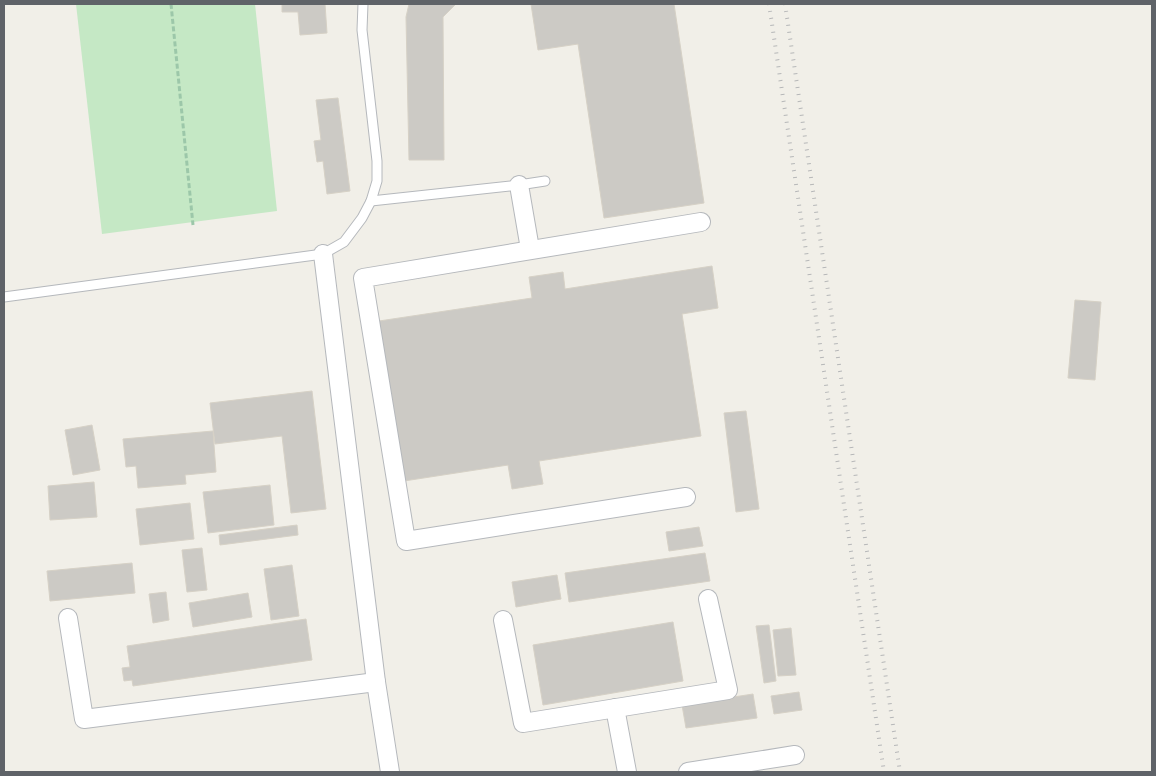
<svg xmlns="http://www.w3.org/2000/svg" width="1156" height="776" font-family="'Sofia Sans Condensed',sans-serif">
  <style>
    .green { fill: #c5e8c5 }
    .building { fill: #cccac5; stroke: #d6d1c6 }
    .lines { fill: none; stroke-linecap: round; stroke-linejoin: round }
    .lane-casing { stroke: #b5b8bc; stroke-width: 11 }
    .street-casing { stroke: #b5b8bc; stroke-width: 20 }
    .path { stroke: #9cc7a9; stroke-width: 3; stroke-dasharray: 5 2.5; stroke-linecap: butt }
    .lane { stroke: #fff; stroke-width: 9 }
    .street { stroke: #fff; stroke-width: 18 }
    .rail { stroke: #b6b7b8; stroke-width: 4; stroke-dasharray: 1 6; stroke-linecap: butt }
  </style>
  <rect width="100%" height="100%" fill="#f1efe8"/>
  <polygon class="green" points="76,4 255,4 277,211 102,234"/>
  <g class="building">
    <polygon points="282,4 325,4 327,33 300,35 298,12 282,12"/>
    <polygon points="409,4 456,4 443,17 444,160 409,160 406,17"/>
    <polygon points="531,4 674,4 704,203 604,218 578,44 538,50"/>
    <polygon points="338,98 350,191 327,194 323,161 317,162 314,141 321,140 316,100"/>
    <polygon points="712,266 718,308 682,314 701,436 539,461 543,484 512,489 508,465 404,481 379,321 532,298 529,277 563,272 565,289"/>
    <polygon points="1075,300 1101,302 1095,380 1068,378"/>
    <polygon points="312,391 326,509 291,513 282,436 215,444 210,403"/>
    <polygon points="746,411 759,509 736,512 724,413"/>
    <polygon points="92,425 100,470 73,475 65,430"/>
    <polygon points="213,431 216,472 185,475 186,484 138,488 136,466 126,467 123,439"/>
    <polygon points="94,482 97,517 50,520 48,486"/>
    <polygon points="270,485 274,525 208,533 203,492"/>
    <polygon points="190,503 194,539 140,545 136,509"/>
    <polygon points="297,525 298,535 220,545 219,535"/>
    <polygon points="699,527 703,546 669,551 666,532"/>
    <polygon points="202,548 207,590 187,592 182,550"/>
    <polygon points="705,553 710,581 569,602 565,573"/>
    <polygon points="132,563 135,593 50,601 47,571"/>
    <polygon points="292,565 299,616 271,620 264,569"/>
    <polygon points="557,575 561,599 516,607 512,582"/>
    <polygon points="166,592 169,620 153,623 149,594"/>
    <polygon points="248,593 252,617 193,627 189,603"/>
    <polygon points="306,619 312,660 133,686 132,680 124,681 122,668 130,667 127,646"/>
    <polygon points="673,622 683,681 543,705 533,645"/>
    <polygon points="769,625 776,681 764,683 756,626"/>
    <polygon points="791,628 796,675 778,676 773,630"/>
    <polygon points="799,692 802,710 774,714 771,696"/>
    <polygon points="753,694 757,718 686,728 682,705"/>
  </g>
  <g class="lines">
    <defs>
      <g id="lane">
        <polyline points="371,201 519,185 545,181"/>
        <polyline points="4,297 323,254 344,242 362,218 371,201 377,181 377,161 362,30 363,4"/>
      </g>
      <g id="street">
        <polyline points="519,185 530,249"/>
        <polyline points="323,254 376,682 390,772"/>
        <polyline points="686,497 406,541 363,278 701,222"/>
        <polyline points="68,618 84,719 376,682"/>
        <polyline points="503,620 523,723 728,690 708,599"/>
        <polyline points="615,708 627,772"/>
        <polyline points="688,772 795,755"/>
      </g>
    </defs>
    <use href="#lane" class="lane-casing"/>
    <use href="#street" class="street-casing"/>
    <polyline class="path" points="171,4 193,225"/>
    <use href="#lane" class="lane"/>
    <use href="#street" class="street"/>
    <g class="rail">
      <polyline points="769,4 884,772"/>
      <polyline points="785,4 900,772"/>
    </g>
  </g>
  <rect width="1156" height="776" fill="none" stroke="#5f6368" stroke-width="10"/>
</svg>
